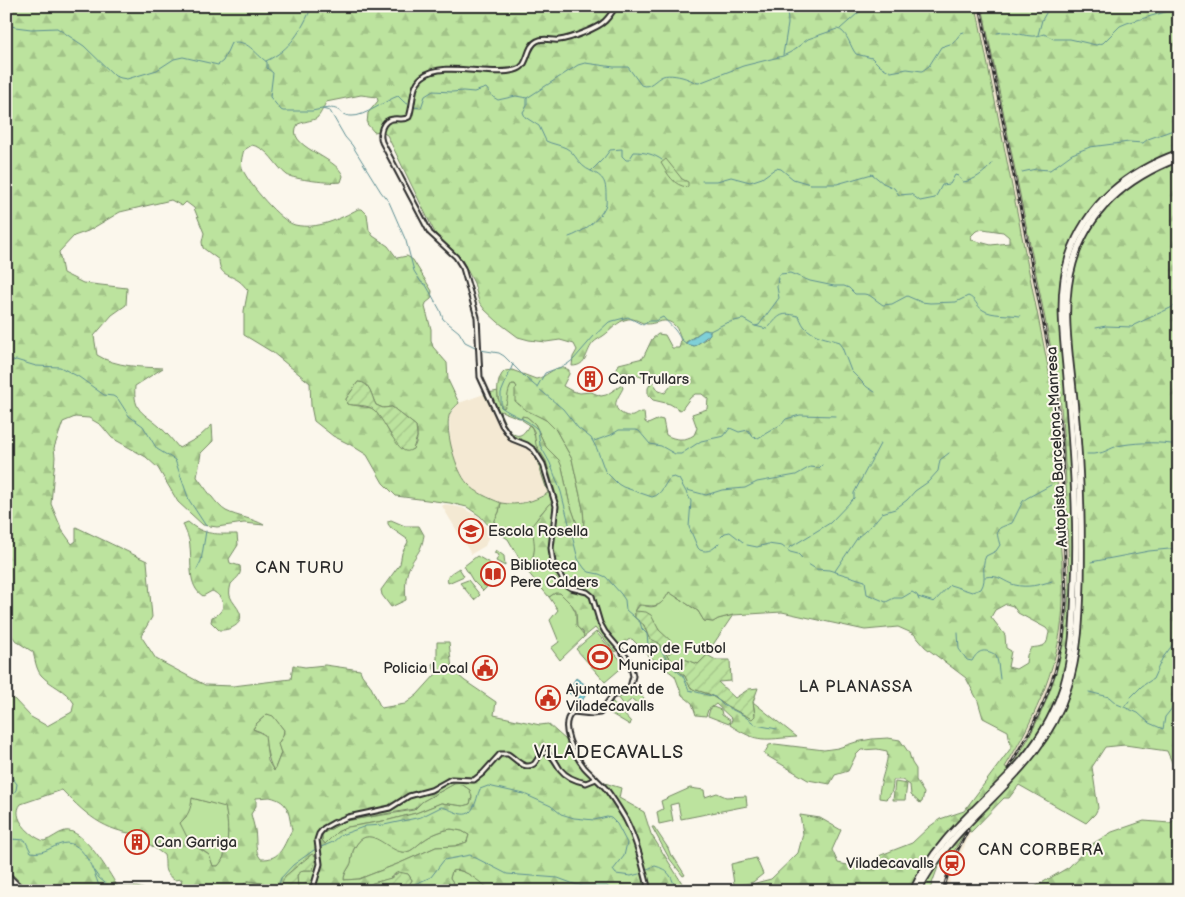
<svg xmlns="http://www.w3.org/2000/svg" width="1185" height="897" font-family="'Balsamiq Sans',sans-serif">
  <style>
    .built { fill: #f4e9d3 }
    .green { fill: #bce39e; stroke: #748764 }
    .forest { fill: url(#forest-firs); stroke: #748764; fill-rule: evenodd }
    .wetland { fill: url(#wetland-marsh); stroke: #748764 }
    .cemetery { fill: url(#cemetery-stones); stroke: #748764 }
    .garden { fill: url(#garden-furrows); stroke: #748764 }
    .water { fill: url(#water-ripples); stroke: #5d8e93 }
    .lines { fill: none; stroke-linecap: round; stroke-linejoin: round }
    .stream { stroke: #5d8e93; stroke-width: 1 }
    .minor-casing { stroke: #2b2b2b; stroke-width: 7 }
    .highway-casing { stroke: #2b2b2b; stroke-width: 9 }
    .minor { stroke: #fbf7ec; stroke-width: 3 }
    .highway { stroke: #fbf7ec; stroke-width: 5.5 }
    .rail-casing { stroke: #2b2b2b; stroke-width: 3 }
    .rail { stroke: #fbf7ec; stroke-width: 1; stroke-dasharray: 4; stroke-linecap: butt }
    .labels { text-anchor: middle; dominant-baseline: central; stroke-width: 4; stroke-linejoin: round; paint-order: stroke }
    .poi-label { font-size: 15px; fill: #2b2b2b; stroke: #fbf7ec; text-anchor: start }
    .street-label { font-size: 15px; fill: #2b2b2b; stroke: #fbf7ec }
    .neighbourhood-label { font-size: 16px; letter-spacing: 1px; fill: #2b2b2b; stroke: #fbf7ec }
    .quarter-label { font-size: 18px; letter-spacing: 1px; fill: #2b2b2b; stroke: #fbf7ec }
  </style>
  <defs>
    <pattern id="forest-firs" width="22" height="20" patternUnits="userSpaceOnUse" patternTransform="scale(1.25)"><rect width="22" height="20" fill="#bce39e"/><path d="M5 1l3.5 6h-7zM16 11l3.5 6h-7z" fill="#a2c388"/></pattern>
    <pattern id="wetland-marsh" width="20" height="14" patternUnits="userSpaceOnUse" patternTransform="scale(1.25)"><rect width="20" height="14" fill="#bce39e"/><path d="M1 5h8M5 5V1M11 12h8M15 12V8" fill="none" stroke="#a2c388"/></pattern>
    <pattern id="cemetery-stones" width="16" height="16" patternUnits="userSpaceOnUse" patternTransform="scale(1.25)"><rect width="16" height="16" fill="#bce39e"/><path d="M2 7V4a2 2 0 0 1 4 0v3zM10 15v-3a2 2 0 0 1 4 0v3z" fill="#a2c388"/></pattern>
    <pattern id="garden-furrows" width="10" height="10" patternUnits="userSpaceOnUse" patternTransform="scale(1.25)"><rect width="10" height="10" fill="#bce39e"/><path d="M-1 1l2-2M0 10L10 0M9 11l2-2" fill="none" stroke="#a2c388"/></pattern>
    <pattern id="water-ripples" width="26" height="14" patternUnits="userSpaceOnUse" patternTransform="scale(1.25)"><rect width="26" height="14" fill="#7fd0d8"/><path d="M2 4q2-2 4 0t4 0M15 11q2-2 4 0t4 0" fill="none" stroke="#6eb3ba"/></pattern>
  </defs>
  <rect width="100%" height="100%" fill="#fbf7ec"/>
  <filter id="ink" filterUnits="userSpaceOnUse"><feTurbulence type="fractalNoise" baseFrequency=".02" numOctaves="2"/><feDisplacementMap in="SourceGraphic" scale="10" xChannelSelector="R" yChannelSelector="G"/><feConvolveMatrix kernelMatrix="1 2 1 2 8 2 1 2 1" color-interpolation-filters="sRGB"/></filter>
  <g filter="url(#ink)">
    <g class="built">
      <polygon points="976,6 982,6 1054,361 1059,388 1065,448 1069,575 1066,634 1062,655 1040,717 1024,747 1010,769 1005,767 1023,737 1035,712 1046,685 1058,644 1063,599 1057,496 1058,447 1052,387"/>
      <polygon points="484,394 504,433 534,452 548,493 533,500 512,505 501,503 477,492 467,483 458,469 450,445 449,415 459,403"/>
      <polygon points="445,504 463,508 479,517 486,528 488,538 485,546 471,554 442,506"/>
      <polygon points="966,829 971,832 951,875 948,891 941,891 951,856"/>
    </g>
    <g class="green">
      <path d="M512,384h3l2,3 1,17 28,16 10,10 16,29 11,50 1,12 -2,18 -13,-38 -7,-34 -16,-20 -11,-23 -8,-7 -8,1 -18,-7 -1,1c5,14 17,37 29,13l3,3 7,22 7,11 11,38c-9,5 -23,20 -24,30 0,3 1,7 2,11 1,11 -3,21 -9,30l-18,-31 -17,-11 8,-16 2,-9c17,3 32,-1 47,-10l-14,-41 -6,-5 -18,-6 -6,-8 -20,-39 14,-3v8l8,6 2,-14z"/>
      <polygon points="496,550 504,556 505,566 496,561 499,555 494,553"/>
      <polygon points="477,556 493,565 483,585 487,587 483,591 473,581 464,566"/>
      <path d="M459,568l5,8 -16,7c-3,-8 5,-11 11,-15z"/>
      <polygon points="468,580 480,595 474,600 460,583"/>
      <path d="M669,592l29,19 6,10 9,1 5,-3 15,-4 -25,37 -1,3 -9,9 -17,-6 -7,9 -3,-8 -6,-6h5l2,-5 -2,-7 -11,-11 -10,-16 -14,-3 6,-7c13,7 22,0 28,-12z"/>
      <polygon points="555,593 560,593 572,605 576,613 576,625 584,635 584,637 560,660 551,648 559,642 550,620 558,610 549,597"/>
      <polygon points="596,632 625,665 605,682 576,649"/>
      <polygon points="633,687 639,690 639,692 647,702 645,705 642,703 639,705 632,699 624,706 617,697 632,691 631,689"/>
      <polygon points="612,701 631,722 630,725 608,712"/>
      <polygon points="713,707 721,710 722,715 730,720 729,724 708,716 710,709"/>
      <path d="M267,714l6,1 11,15 -1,6 -4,6v4l2,7 -7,18c-8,-14 -6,-25 -13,-39l-8,-3 3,-5z"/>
      <polygon points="454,784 463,785 470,790 472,797 470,804 463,806 441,803 416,813 389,820 348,827 337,832 325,844 322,840 322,834 345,821 414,810 423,801"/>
      <polygon points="690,788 704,790 705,797 717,793 726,797 746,796 747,806 681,819 678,803 670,805 673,821 659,824 657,812 663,809 661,801"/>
      <path d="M191,798l34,8c4,17 5,48 -7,60h-5l-4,-11 -19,-14 -8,-11 -2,-7 6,-6z"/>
      <polygon points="652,827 654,827 668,848 671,856 673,856 685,875 683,876 669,858"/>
      <path d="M451,829l11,2 7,4 -2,7 -12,4 -19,1 -36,16 -41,16 -15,1c0,-8 5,-11 7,-18 1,-3 1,-7 2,-11 15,-34 36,3 53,1 6,-1 9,-5 13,-8 9,-8 20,-13 32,-15z"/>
      <polygon points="756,858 763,874 753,882 737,886 734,884 731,864"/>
      <path d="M456,870c10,1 24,10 31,17l-2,4h-26l-9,-13 2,-7z"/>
    </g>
    <g class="forest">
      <path d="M6,6h970l76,381c2,20 5,40 6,60 0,17 -1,33 -1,50 1,34 7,68 6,103 -1,60 -27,116 -58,167l5,2c32,-49 54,-103 58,-162 2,-29 0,-58 -1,-87 -1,-44 -3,-88 -8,-132l-77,-382h197v772l-12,-27 -42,-6 -20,2 -13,20 6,41 -3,6 -9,9 -67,-38 -10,13h-5l-33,34 -5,-2 -16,28 -4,-1 -8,10 -8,22 1,2h-206l46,-12 27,-26 5,-19 -3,-19 20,3 21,12 -9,20 6,13 14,3 19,-3 10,-8 31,-12 17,-16 11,-8 24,-8 47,-63 -3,-17 -25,-13 -5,-17 -12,-23 -41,-31 -11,-13 -16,-7 -33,3 -83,-18 -49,3 -15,4 -5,3 -9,-1 -6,-10 -29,-19c-9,17 -14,14 -30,13l-4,6v7l8,5 5,13 11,7 3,7 9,9 3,8 11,9 6,12 18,6 18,12 12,5 11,7h2l3,-4 -2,-12 44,35c-33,2 -38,7 -67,-12l2,-6 -16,-15 -8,6 -2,6 -10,-1 -4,-12 -10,-8 -7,-19 -27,-21 -16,-16 -4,1 -13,12 -20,-24 -11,9 -1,-5 -6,-5 -1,-16 -4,-6 -12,-12h-5l-6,4 -23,-27c14,-21 6,-26 7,-46l15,-19 9,-7 -11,-37 -10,-16 -2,-14 -3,-5 -9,-6v-4l5,1 8,7 11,23 13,13 3,7 7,34 13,37 2,-17 -1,-12 -11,-50 -16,-29 -10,-10 -20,-10 -11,-9v-12l2,-2 -2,-3h-3c-6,8 -3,17 -8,24l-3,-1c-5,-10 -5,-30 4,-36l7,-1 24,9c12,-2 20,-17 33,-9v4l-6,12 9,5 8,2 11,-1 10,4 5,-1 16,-10 1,3c-4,9 -13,17 -2,25 3,2 8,4 12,3 4,-2 5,-4 11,-4l1,10 3,2 11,-5 4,1 3,15c9,5 19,6 28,0l3,-7 -5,-14 15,-5 1,-10 -6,-5h-7l-5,4 -8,11 -2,1 -10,-6 -17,-4 -5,-5v-7l4,-7 7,10 6,2 10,-12 -2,-7h-7l-22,4 -17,-6 -10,1 -1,-3 3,-6 24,-6 9,-19 6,-5 7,1 7,13h7c3,-7 1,-16 -4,-22 -9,-10 -18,-2 -28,-2 -7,-1 -11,-6 -19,-5 -11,2 -16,11 -25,17 -3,2 -7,4 -9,6 -9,9 -6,24 -22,24l1,-9 4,-7 -3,-6 -14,-4 -14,2 -17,-2 -11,-3 -20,-15 -13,-12 -6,-8 -5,-19 -13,-25 -26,-25 -48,-98 -7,-4 -6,1 -7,-8 1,-11 10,-12 -1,-4 -16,-2 -35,7c-10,22 -8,15 -28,22 -15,23 39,32 45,52l-2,6c-9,2 -48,-3 -54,-7 -12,-9 -18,-27 -35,-30l-8,5c-2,6 -4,14 -1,20 5,13 38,52 52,55 22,5 45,-6 63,-16h4l5,5 2,16 4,6 15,10 9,12 10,-2 6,4 19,31 -1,8 -5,4 -1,4 6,22v11l2,7 14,16 1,17 11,23c-3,3 -9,8 -10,13 -4,16 7,55 18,67 9,10 22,15 34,20l-2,9 -8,16 -11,-12 -13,-9 -17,-4 -54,-7 -13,-13 -16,-28 -16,-10 -18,-9 -19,-15 -3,-15 -1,-23 -38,-31 -28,-17v-24l4,-21c-3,-3 -6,-7 -9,-9 -12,-8 -19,-5 -20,-21l-16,-12 -1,-6 2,-9 -10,-25 -8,-6 -4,4 -11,-6 -51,12 -32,19 -14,5 -15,16 4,21 20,10 44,5 -1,17 -14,10 -18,21 3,19c19,12 44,12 66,13l-28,18c-2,26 8,26 25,41 7,6 13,14 19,21l20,-11 13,-12 1,16 -12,12 -4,24c7,9 20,29 29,34 12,6 26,7 38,14l-20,-2 -27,4 -14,-2 -25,-23 -20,-34 -12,-11 -34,-19 -11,-13 -12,-7 -14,-1 -12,5 -9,26 1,9 -4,47 11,26 10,14 4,-3v-14c24,11 47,23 71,34l5,56 -11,19 15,23 49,26 28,1 58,-7 2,-14 12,2 20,-2 35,5 2,5 8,10 11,23 24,-4 12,-9 19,-21 -4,-10 5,-5v-17h12l3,28 13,11 31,21 -2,13 46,10 8,-1 18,16 15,26 11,13 29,9 -2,10 25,14 7,22 36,57h-176c-7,-2 -18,-1 -24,-4 -10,-6 -23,-20 -35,-16l-2,7 9,13h-61l12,-7 2,-4 -4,-6 -12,-1 -7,6 -16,4 -14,8 -60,-2 -2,-5v-9l6,-5h8l1,-16 -30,29 -3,8h-6l-5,-7 -20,-3 -4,3 -2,4 -5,3h-58l3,-12 -8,1c-13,-10 -7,-12 -10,-25l-15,-11v-9c-41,-1 -60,-17 -87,-45l-41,14c-11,13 10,33 23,37 8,-2 13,-8 21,-10 17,-4 45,42 52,55 10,3 20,-2 30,5h-118l-23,-23v-171l8,2 17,18 16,9 25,-14 2,-9c-9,-14 -23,-17 -33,-28 -5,-6 -6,-16 -8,-23l-17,-11 -10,-13zM983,229l20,3 6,5v6l-18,2 -19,-5 -1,-4 5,-5zM704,330h3l3,3 -3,5 -13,8 -8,-2v-2zM358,382c13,0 13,14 18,23l7,3 9,-1 24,19c2,8 2,19 -5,24l-8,-1 -13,-15 -5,-10 -10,-14 -4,-2 -24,-4 -1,-5zM1006,604l7,2 5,7 28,15c4,5 3,3 2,9 -1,11 -8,9 -17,11l-4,7 -1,8 -10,6 -8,-2 3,-16 -5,-3 -1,-13 -14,-18 4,-7zM267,714l6,2 11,14 -1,6 -5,8 3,9 -7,18 -6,-10 -3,-26 -12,-6 3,-5zM454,784l9,1 7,5 2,7 -2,7 -7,2 -22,-3 -25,10 -27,7 -41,7 -11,5 -12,12 -3,-4v-6l23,-13 69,-12 9,-8zM270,797c20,5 18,15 22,33 -9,15 -10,30 -31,29 -7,-8 -4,-18 -6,-29 -1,-5 -3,-11 -4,-16l5,-8v-8zM192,798l33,9c4,16 5,47 -7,59h-5l-4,-11 -11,-7 -10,-9 -8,-16c8,-7 11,-14 12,-25zM451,829l11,2 7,4 -2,7 -12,4 -19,1 -36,16 -41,16 -15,1c0,-8 5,-11 7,-17 1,-4 1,-8 2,-12 15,-34 35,4 53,1 6,-1 9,-5 13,-8 9,-8 20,-13 32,-15z"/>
      <path d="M391,520l14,6h14l5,9c-3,19 -9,19 -15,33 -4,9 -4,22 -3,32l-15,7 -9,-12 -1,-5 19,-26 2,-11 6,-11 -1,-3 -16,-11 -3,-4v-3z"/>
      <path d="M188,522c16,14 30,12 49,12l1,11 -9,14 1,4 10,3c2,10 -3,11 -9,18 -1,4 -2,8 -1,12 2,6 8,11 10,17 4,12 -12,18 -21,17l-8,-8 1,-5c3,-1 6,-2 8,-5 7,-7 0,-18 -8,-21l-9,5c-16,-10 -11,-34 -13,-49 0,-8 -4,-15 -7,-23z"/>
      <path d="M888,738l12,2 9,13 3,10 4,6v11l8,13 -2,9 -2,1 -9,-8 -1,-10 -8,-5h-9c0,7 -1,15 -7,19l-7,-1c-1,-14 11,-38 8,-47l-10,-2 -16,1 -5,5 -8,16 -13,4 -5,9 -22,-4 -44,-26 5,-9 6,-1 49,6 14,-2 18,-6 16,-3z"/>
      <polygon points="1179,816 1179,891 1028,891 1069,867 1089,846 1112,832 1144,821 1170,823"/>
    </g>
    <path class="wetland" d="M666,159l16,20 6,3v5c-15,-1 -20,-13 -27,-24z"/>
    <polygon class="cemetery" points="895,782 907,784 905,800 893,800"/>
    <g class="garden">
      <path d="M358,382c13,0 13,14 18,23l7,3 9,-1 24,19 1,11 -4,12c-3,1 -4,3 -8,2 -9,-3 -22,-33 -31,-41 -6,-6 -19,-4 -27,-6l-1,-5z"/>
      <polygon points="635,611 646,612 651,615 659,630 671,641 672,648 670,653 663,651 659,643 649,638 644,625 635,618"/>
      <polygon points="707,655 716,660 730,660 731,681 718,682 735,698 749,689 758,688 753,702 755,716 752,719 727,706 709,694 693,689 689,685 685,676 674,667 681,658 698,664"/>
      <polygon points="312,854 316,856 313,870 303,870 297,875 298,888 309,891 279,891 285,876"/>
      <path d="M399,872l9,2 4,6c-7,15 -38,11 -53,11l14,-8 18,-5z"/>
      <polygon points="248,881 268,884 273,891 237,891 242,888 244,884"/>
    </g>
    <g class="water">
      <polygon points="704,330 710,331 710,334 695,346 686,344 687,342"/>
      <polygon points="576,678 590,688 582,701 567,692"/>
    </g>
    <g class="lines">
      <g class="stream">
        <path d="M6,24l9,3 16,2 26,-1 27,18 31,30 6,2 6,1 30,-9 17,-11 9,-2 35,8 5,-4 8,-18c16,-5 24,11 36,19v6l6,5 -3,24 11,13 2,1h29l10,-2 8,2 15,26 7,8 29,47 8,10 17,39 8,30 7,11 5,3 14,25 3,9 16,13 6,10 12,6"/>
        <polyline points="840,29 866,6"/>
        <path d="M997,33c16,-5 31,8 47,1l10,5h16l26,6 7,-2 17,-17 7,-3 52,-15"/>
        <polyline points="1038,35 1042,20 1050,6"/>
        <polyline points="783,55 788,24 787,6"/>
        <path d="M266,61c24,-11 36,-31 46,-55"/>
        <path d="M527,98l51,-33 7,-2 29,4h14l13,18c9,4 14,-6 22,-9 6,-2 18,0 25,3 4,1 6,4 11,4l44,-17 40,-10 8,-4 17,-13 29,-10c10,1 13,18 19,25l16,4 8,8 11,6 16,-3 15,2 7,-5 12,-19 12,-4 8,-10 3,-1"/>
        <path d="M413,107l8,1 4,-12 8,-5 19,1 11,-1 11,1 12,-4 7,9 5,3 18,-4 11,2v8l-4,6 2,5 14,9 7,15c6,3 14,4 20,7 11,6 11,17 25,23l13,-13 6,-8 12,-1v7l4,4h3l5,-8c10,0 20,2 28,8"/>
        <path d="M323,109c20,-4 14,7 29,7 12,1 34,-16 46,-20l6,6 6,3"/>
        <polyline points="1022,172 1036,169 1050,170 1072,154 1090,147 1129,142 1143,143 1148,139 1179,128"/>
        <path d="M702,181h15l14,-4 19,5 12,-4 14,-10 5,1 12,10 17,5h27l35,-10 11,9 11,5 5,7 12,-1 9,7 15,-3 7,-13 8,-1 5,-9 3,1 5,6c11,-1 22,-10 29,-18"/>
        <path d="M569,237c13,-4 30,-17 36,-30 2,-3 1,-8 1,-12 0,-13 -2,-18 -15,-24"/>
        <path d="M755,326l12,3c12,-12 12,-18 31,-13 3,3 3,6 6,10 9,11 24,12 36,16l11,29 16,16 8,5"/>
        <polyline points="1096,328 1106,326 1132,327 1134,325 1179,304"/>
        <path d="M710,331l16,-8 17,-4 12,7 4,-1 20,-27 -2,-11 1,-10 2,-3 10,-1 20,8 24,5h10l5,2 6,6h9l5,1 14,10 9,-1 15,-8 14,6 9,1 26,-1 12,-6c8,3 8,10 15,14 9,6 26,4 37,6"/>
        <path d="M480,350l19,3 5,3 23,23 36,30 15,19 13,10 6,11 8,22 13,13 5,3 29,10c10,-2 12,-13 18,-19l4,-1 5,2 12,22 -2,26 9,21 2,2c8,3 14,-1 19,-7"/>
        <polyline points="6,363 16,360 36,366 60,367 79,377 104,395 113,396 118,399 129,416 143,426 157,449 175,460 189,500 206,526"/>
        <path d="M513,364l-12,29v14c12,9 27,12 37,23l2,15 10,18 11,29 17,67 7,10 4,3 10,2 7,3 15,17 4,6 1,10 14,12 2,7 5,5 1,10 12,5 12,18 11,9 6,14 26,7 8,8 20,10 13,10 21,4"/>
        <path d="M537,387l8,-14 21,-8 8,-6 20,-23 15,-14 19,-5 15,8 6,-4h6l8,-4c3,4 8,8 12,13 4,5 5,10 11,13"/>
        <polyline points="594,441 611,435 619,430 636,430 639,431 650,444 661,446 675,454 681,454 701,441 724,436 730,428 739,432 748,430 753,437 758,438 782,424 786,419 800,415 835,416"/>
        <path d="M1087,454c19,1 20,-6 35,-9 19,-3 38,-3 57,0"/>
        <polyline points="687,490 706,495 722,490 745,488 757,482 796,475 810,467 819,468 822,465"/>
        <polyline points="721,537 725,533 730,532 743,542"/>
        <polyline points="747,545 757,547 768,544 782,546 790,552 798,554 808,564 816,569 829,570 865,581 867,594 886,602 894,598 902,598 912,592 917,595 919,600"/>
        <polyline points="789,548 830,523 854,498 854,493 880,444"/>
        <polyline points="1091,562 1149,551 1179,548"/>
        <polyline points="197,569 201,561 206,531"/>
        <polyline points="835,571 858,537 871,526 882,513 895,509 907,500 915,491 928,482 938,471 940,460 949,453"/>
        <path d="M985,577c15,-3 18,5 30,8 12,3 25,0 37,-4"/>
        <path d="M918,597l16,5 16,-17 22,7 9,-3c7,-11 -1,-22 5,-33l10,-5 4,-6c-5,-17 -4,-16 12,-22l11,-22 4,-3 24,-13"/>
        <path d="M958,633l1,16 8,11 5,1c6,-11 12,-13 24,-6l2,8 2,16"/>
        <polyline points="1089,692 1109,697 1117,704 1138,713 1149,723 1163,729 1165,717 1173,707 1179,706"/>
        <polyline points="1131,697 1142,686 1153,679 1162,659 1179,636"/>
        <polyline points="1125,706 1129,701"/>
        <polyline points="6,770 17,784 16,790 6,803"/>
        <path d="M6,834l4,5 15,1 6,12c11,2 17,-3 27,-7 25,-11 36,28 43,46"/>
        <path d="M647,869l8,-3c13,3 19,12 20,25"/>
        <polyline points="94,871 99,878 115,891"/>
        <path d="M184,891c9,-8 18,-5 27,0"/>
        <path d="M277,891l4,-13 12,-13 21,-15 19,-8 8,-7 25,-9 18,-1 37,-8 20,-10c10,1 25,15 32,1 4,-6 4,-13 7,-19l8,-3 36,8 27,12 10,8 13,4 20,2 13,-3 4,1 6,6 10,19 -3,13 -11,14 3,4 15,2 8,-2"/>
        <polyline points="399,891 431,877 444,860 470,855 507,874 558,878 574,884 583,886 607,886 613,891"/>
        <polyline points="812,891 832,891"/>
      </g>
      <defs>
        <g id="minor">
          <path d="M616,6c-3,5 -7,11 -11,15 -7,7 -35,18 -46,19 -7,1 -15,-3 -22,1 -12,6 -7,26 -22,29 -26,7 -72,-10 -93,7 -11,9 -8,27 -13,40 -6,4 -9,1 -16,2 -11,1 -14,14 -11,23l48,91 26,24 7,11 14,49 3,60 22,48 10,14 15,6 7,5 9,14 13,42 -5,42 2,15 13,22 5,3 16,4 5,4 8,27 5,9 23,27 3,8 2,9 -3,11 -3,4 -15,5 -12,17 -8,1 -19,-2c-16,13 2,43 11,55 7,8 15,14 22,22 7,9 13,19 19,29 12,23 18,48 24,73"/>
          <path d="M312,891l8,-27 -3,-24 2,-6 5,-6 9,-5 15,-6 42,-9 19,-12 22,-6 20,-11 23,1 9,-7 17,-19h8c7,4 16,17 26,10 3,-3 5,-8 7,-11h5c8,3 9,9 14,16 6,8 16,12 26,14l10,-4"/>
        </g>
        <g id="highway">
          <polyline points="6,875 22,891"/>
          <polyline points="6,884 13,891"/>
          <path d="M913,891c21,-49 64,-82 100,-120 22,-24 40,-52 50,-83 10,-33 11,-67 12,-101 3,-67 -2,-133 -7,-199 -3,-43 -12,-89 1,-131 17,-53 59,-86 110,-104"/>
          <path d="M918,891c39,-79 121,-113 149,-201 12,-36 13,-75 14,-112 1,-59 -1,-118 -7,-177 -4,-44 -14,-94 -1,-138 15,-53 55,-86 106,-105"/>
        </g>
      </defs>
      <use href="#minor" class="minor-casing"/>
      <use href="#highway" class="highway-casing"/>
      <use href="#minor" class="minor"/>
      <use href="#highway" class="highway"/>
      <defs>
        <g id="rail">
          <polyline points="980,6 1055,381 1062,446 1066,602 1063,638 1055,672 1044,702 1031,729 1008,769"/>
          <polyline points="943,891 951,863 968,830"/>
        </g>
      </defs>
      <use href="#rail" class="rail-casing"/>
      <use href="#rail" class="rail"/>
    </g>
  </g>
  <defs>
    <symbol id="building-ring" viewBox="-11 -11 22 22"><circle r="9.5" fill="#fbf7ec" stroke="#c8321e" stroke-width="1.5"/><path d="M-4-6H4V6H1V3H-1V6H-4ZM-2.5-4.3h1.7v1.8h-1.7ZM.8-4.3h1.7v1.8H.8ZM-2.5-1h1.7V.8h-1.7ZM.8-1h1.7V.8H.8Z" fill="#c8321e"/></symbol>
    <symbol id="school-ring" viewBox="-11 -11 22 22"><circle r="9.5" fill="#fbf7ec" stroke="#c8321e" stroke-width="1.5"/><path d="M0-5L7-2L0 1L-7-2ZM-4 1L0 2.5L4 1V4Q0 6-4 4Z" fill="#c8321e"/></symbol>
    <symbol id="library-ring" viewBox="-11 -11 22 22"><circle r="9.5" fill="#fbf7ec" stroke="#c8321e" stroke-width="1.5"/><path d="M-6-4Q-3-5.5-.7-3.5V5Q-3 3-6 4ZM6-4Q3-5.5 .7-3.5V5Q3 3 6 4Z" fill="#c8321e"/></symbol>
    <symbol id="stadium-ring" viewBox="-11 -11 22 22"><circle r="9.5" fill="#fbf7ec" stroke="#c8321e" stroke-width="1.5"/><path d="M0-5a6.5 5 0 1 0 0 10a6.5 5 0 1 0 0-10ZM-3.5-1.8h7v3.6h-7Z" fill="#c8321e"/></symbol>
    <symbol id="civic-ring" viewBox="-11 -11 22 22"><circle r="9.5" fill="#fbf7ec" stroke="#c8321e" stroke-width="1.5"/><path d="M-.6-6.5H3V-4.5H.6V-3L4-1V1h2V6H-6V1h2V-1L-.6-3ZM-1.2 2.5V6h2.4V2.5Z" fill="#c8321e"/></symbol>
    <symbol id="station-ring" viewBox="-11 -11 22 22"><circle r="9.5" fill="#fbf7ec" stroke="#c8321e" stroke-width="1.5"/><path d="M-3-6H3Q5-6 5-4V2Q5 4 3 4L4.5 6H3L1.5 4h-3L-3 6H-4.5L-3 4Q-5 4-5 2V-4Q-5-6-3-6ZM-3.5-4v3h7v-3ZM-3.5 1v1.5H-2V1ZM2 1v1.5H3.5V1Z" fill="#c8321e"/></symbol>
  </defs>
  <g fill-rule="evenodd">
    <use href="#building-ring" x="576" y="365" width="28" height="28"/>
    <use href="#school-ring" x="457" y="517" width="28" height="28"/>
    <use href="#library-ring" x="479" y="560" width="28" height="28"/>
    <use href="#stadium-ring" x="586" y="643" width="28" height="28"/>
    <use href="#civic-ring" x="471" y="654" width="28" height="28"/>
    <use href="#civic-ring" x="534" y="684" width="28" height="28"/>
    <use href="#building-ring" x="123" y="828" width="28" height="28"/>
    <use href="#station-ring" x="938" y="849" width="28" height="28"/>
  </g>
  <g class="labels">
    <g class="poi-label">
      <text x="608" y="379">Can Trullars</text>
      <text x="488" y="531">Escola Rosella</text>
      <text x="510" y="565">Biblioteca<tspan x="510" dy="17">Pere Calders</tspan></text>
      <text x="618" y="648">Camp de Futbol<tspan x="618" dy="17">Municipal</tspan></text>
      <text x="468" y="668" text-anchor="end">Policia Local</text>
      <text x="566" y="689">Ajuntament de<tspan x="566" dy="17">Viladecavalls</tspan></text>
      <text x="154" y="842">Can Garriga</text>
      <text x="934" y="863" text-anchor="end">Viladecavalls</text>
    </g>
    <g class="street-label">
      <text transform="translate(1057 447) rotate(-93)">Autopista Barcelona-Manresa</text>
    </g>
    <g class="neighbourhood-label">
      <text x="300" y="568">CAN TURU</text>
      <text x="856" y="687">LA PLANASSA</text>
      <text x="1041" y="850">CAN CORBERA</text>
    </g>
    <g class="quarter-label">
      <text x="609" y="752">VILADECAVALLS</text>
    </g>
  </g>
  <rect width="1185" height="897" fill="none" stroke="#fbf7ec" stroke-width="25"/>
  <rect x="12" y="12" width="1160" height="872" fill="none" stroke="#2b2b2b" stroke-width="2" filter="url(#ink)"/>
</svg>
